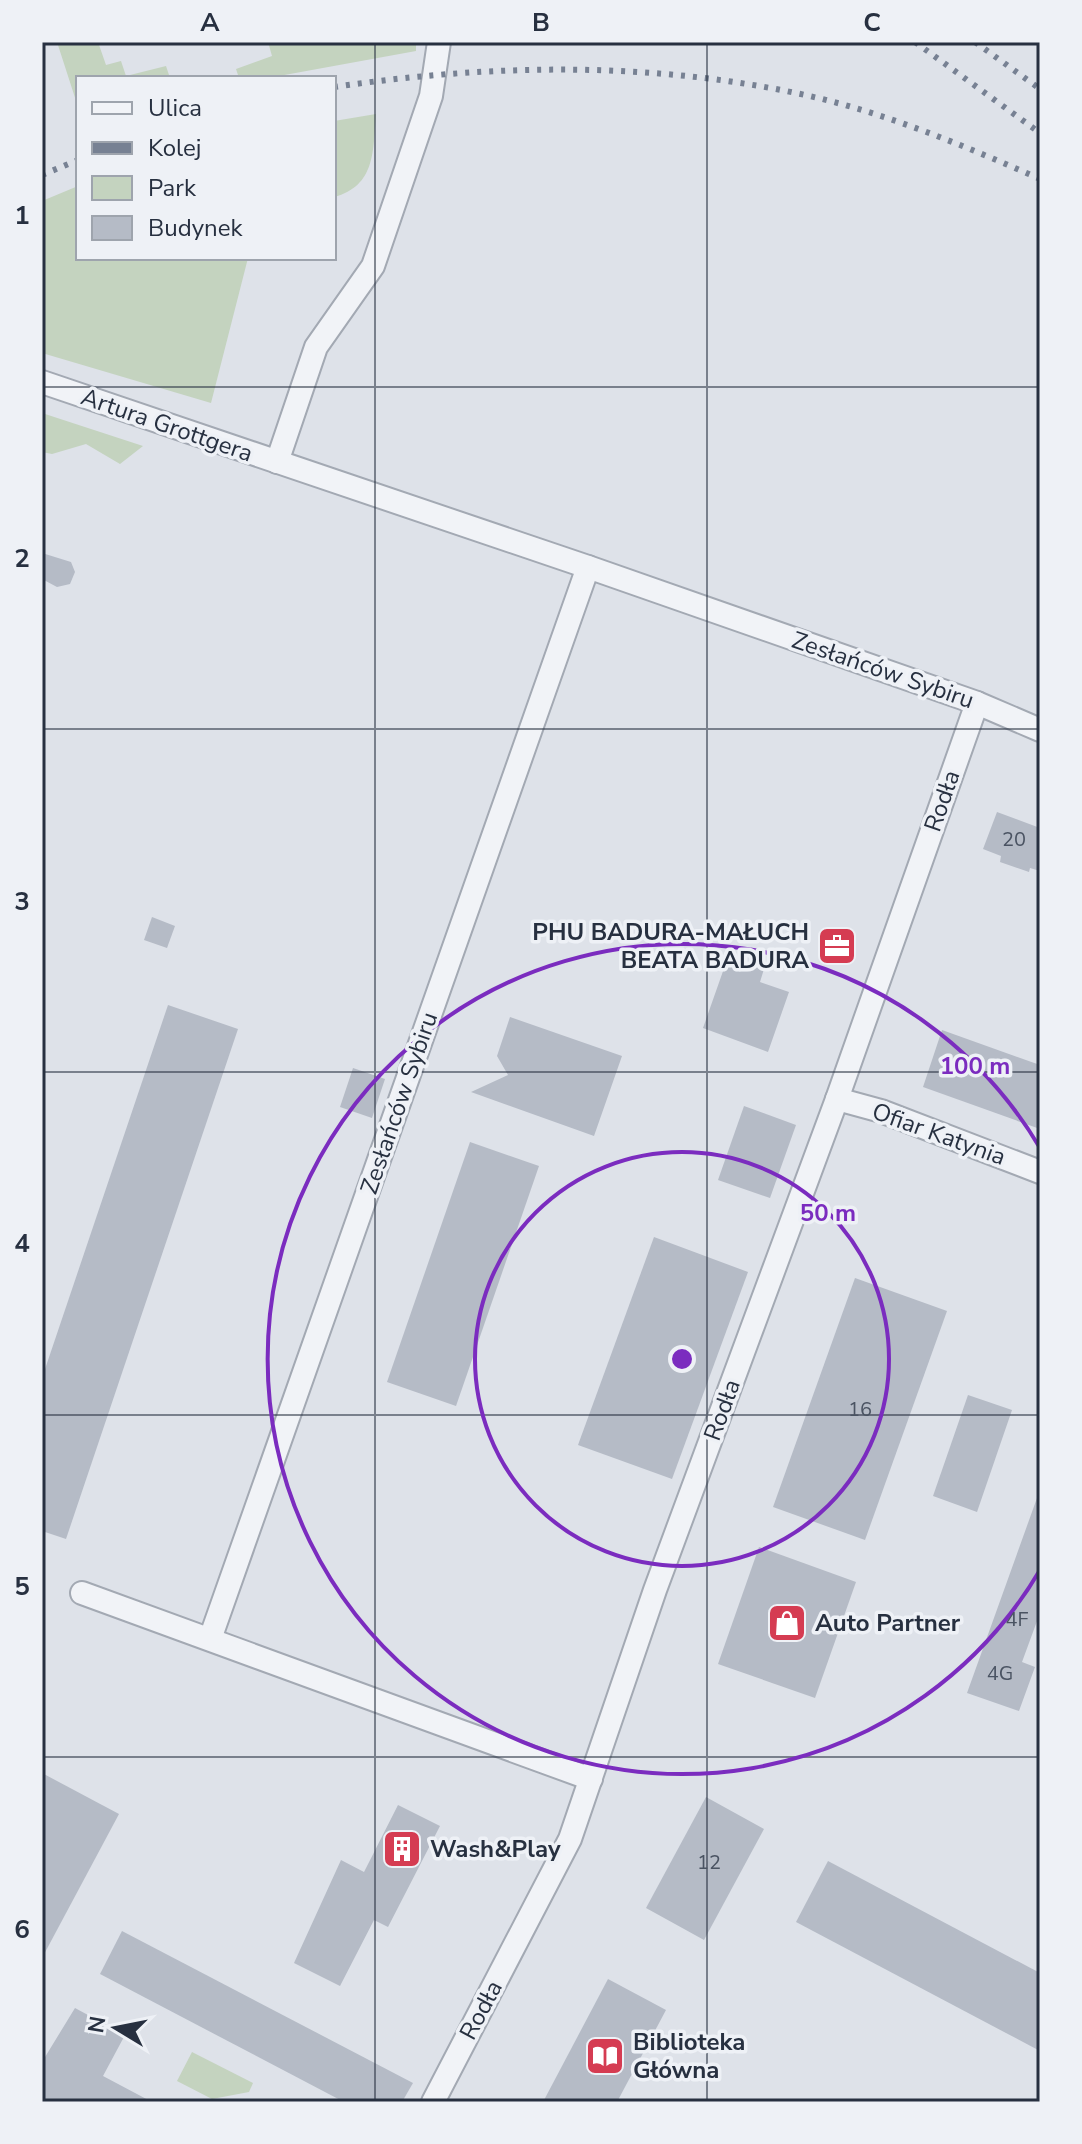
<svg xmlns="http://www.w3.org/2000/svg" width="1082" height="2144" font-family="'Nunito Sans',sans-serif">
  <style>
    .green { fill: #c4d3bf }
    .building { fill: #b5bbc6 }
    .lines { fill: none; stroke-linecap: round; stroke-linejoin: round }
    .street-casing { stroke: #a3a9b3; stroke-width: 26 }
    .street { stroke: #f1f3f7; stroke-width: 22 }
    .rail { stroke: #778193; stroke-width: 6; stroke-dasharray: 4 8; stroke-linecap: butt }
    .grid { fill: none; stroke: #273040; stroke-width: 2; stroke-opacity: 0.55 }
    .ring { fill: none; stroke: #7b2cbf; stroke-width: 4 }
    .labels { text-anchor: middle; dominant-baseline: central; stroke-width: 7; stroke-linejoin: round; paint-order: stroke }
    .number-label { font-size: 20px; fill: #4a5362 }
    .street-label { font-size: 24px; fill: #273040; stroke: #eef1f6 }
    .poi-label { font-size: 24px; font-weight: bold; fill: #273040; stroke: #eef1f6; text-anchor: start }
    .centre { fill: #7b2cbf; stroke: #eef1f6; stroke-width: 4 }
    .ring-label { font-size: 24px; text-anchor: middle; font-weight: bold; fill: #7b2cbf; stroke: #eef1f6; stroke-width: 7; stroke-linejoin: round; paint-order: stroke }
    .neatline { fill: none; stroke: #273040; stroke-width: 3 }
    .grid-label { font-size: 26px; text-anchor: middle; font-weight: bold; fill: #273040 }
  </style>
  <rect width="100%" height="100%" fill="#dee2e9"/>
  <g class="green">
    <polygon points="57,42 98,42 106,65 121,61 126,76 166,66 170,78 78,78 78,107"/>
    <polygon points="268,42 416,42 416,51 268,78 239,78 236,69 272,56"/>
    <path d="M376,114c-3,36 0,72 -42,83v-76z"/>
    <polygon points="78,186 78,258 248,258 211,403 42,353 42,201"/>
    <polygon points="42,413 143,446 120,464 86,444 52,454 42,452"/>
    <polygon points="192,2052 253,2083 249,2092 212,2099 177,2081"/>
  </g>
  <g class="building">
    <polygon points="42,553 71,562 75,572 70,584 57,587 42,579"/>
    <polygon points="997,812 1040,828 1040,871 1030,868 1029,872 1000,862 1001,856 983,849"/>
    <polygon points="152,917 175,926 167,948 144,940"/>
    <polygon points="728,957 764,969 760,982 789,992 768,1052 703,1028"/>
    <polygon points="168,1005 238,1029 66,1539 42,1531 42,1378"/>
    <polygon points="510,1017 622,1056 594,1136 471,1092 508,1075 497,1056"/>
    <polygon points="942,1030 1040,1065 1040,1129 923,1087"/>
    <polygon points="353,1068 385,1079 372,1118 340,1107"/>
    <polygon points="744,1106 796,1125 770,1198 718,1180"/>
    <polygon points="470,1142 539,1166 456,1406 387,1382"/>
    <polygon points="654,1237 748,1272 672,1479 578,1445"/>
    <polygon points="855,1278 947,1311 865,1540 773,1507"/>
    <polygon points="968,1395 1012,1410 977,1512 933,1496"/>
    <polygon points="1037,1498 1040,1498 1040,1613 1022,1662 1035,1667 1019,1711 967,1693"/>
    <polygon points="759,1547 856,1582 815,1698 718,1664"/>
    <polygon points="42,1773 119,1814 42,1958"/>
    <polygon points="706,1797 764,1829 704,1940 646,1908"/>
    <polygon points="398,1805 440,1826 388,1927 374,1920 340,1986 294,1963 341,1860 364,1872"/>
    <polygon points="828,1861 1040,1973 1040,2051 796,1922"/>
    <polygon points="122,1931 413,2083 402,2102 344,2102 100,1974"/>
    <polygon points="608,1979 666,2010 617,2102 543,2102"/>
    <polygon points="75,2008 125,2035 103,2076 152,2102 42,2102 42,2062"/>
  </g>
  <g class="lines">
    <defs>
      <g id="street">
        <polyline points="42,382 588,567 977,703 1040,730"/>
        <polyline points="277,462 316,347 373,266 431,96 439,42"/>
        <polyline points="837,1099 881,1111 1040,1172"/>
        <polyline points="82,1593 591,1779"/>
        <polyline points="210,1639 588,567"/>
        <polyline points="433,2102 570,1839 655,1590 837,1099 977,703"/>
      </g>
    </defs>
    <use href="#street" class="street-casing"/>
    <use href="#street" class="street"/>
    <g class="rail">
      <polyline points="915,42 1040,133"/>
      <polyline points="975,42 1040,89"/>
      <path d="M334,87c157,-23 316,-26 471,8 81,18 160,51 235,84"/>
      <polyline points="42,175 78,160"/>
    </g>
  </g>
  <path class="grid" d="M375,42v2060M707,42v2060M42,387h998M42,729h998M42,1072h998M42,1415h998M42,1757h998"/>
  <g class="ring">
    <circle cx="682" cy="1359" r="207"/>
    <path d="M1040 1570A415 415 0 1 1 1040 1148"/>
  </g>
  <defs>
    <symbol id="office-square" viewBox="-11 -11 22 22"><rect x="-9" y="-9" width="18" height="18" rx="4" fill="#d53c52" stroke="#eef1f6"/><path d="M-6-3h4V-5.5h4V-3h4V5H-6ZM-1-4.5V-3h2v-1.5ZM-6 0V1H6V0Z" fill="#fff"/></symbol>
    <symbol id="shop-square" viewBox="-11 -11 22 22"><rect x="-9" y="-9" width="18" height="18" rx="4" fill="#d53c52" stroke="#eef1f6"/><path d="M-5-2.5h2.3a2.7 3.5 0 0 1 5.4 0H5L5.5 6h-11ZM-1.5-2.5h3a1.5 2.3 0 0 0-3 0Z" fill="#fff"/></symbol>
    <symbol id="building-square" viewBox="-11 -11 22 22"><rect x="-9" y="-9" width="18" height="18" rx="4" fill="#d53c52" stroke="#eef1f6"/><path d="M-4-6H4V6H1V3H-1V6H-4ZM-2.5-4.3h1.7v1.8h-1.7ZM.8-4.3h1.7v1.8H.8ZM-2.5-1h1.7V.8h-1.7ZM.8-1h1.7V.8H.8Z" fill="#fff"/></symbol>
    <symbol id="library-square" viewBox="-11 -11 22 22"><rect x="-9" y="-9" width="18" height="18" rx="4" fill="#d53c52" stroke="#eef1f6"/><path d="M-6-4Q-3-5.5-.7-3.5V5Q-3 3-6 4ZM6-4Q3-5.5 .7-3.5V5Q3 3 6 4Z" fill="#fff"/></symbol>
  </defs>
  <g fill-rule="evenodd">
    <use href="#office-square" x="815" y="924" width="44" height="44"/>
    <use href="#shop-square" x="765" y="1601" width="44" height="44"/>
    <use href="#building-square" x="380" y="1827" width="44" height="44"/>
    <use href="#library-square" x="583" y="2034" width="44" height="44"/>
  </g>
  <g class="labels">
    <g class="number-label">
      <text x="1014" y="839">20</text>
      <text x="860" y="1409">16</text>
      <text x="1017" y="1619">4F</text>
      <text x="1000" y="1673">4G</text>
      <text x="709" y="1862">12</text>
    </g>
    <g class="street-label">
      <text transform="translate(167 425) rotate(19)">Artura Grottgera</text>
      <text transform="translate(883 670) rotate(19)">Zesłańców Sybiru</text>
      <text transform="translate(942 801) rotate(-71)">Rodła</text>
      <text transform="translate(399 1103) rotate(-71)">Zesłańców Sybiru</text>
      <text transform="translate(939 1134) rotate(20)">Ofiar Katynia</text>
      <text transform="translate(722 1410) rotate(-70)">Rodła</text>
      <text transform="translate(481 2010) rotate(-62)">Rodła</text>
    </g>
    <g class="poi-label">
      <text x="809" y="932" text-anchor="end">PHU BADURA-MAŁUCH<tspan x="809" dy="28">BEATA BADURA</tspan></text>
      <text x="815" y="1623">Auto Partner</text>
      <text x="430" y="1849">Wash&amp;Play</text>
      <text x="633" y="2042">Biblioteka<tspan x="633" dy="28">Główna</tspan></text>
    </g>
  </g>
  <circle cx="682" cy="1359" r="12" class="centre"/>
  <g class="ring-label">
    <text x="975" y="1074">100 m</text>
    <text x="828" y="1221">50 m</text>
  </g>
  <rect width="1082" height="2144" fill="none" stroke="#eef1f6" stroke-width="88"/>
  <rect x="76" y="76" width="260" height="184" fill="#eef1f6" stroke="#9ea4ad" stroke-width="2"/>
  <rect x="92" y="102" width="40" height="12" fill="#f1f3f7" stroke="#9ea4ad" stroke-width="2"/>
  <text x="148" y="116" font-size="24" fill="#273040">Ulica</text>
  <rect x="92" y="142" width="40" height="12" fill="#778193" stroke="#9ea4ad" stroke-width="2"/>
  <text x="148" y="156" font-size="24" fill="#273040">Kolej</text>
  <rect x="92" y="176" width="40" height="24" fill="#c4d3bf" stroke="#9ea4ad" stroke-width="2"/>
  <text x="148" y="196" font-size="24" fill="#273040">Park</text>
  <rect x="92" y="216" width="40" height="24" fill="#b5bbc6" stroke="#9ea4ad" stroke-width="2"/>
  <text x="148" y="236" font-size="24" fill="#273040">Budynek</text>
  <g transform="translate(116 2028) rotate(280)" stroke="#eef1f6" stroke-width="6" paint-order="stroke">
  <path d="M0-6L14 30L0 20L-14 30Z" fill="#273040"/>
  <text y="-12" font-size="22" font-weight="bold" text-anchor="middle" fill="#273040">N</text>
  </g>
  <rect x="44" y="44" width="994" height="2056" class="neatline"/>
  <g class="grid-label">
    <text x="210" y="31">A</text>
    <text x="541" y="31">B</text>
    <text x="872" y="31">C</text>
    <text x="22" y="224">1</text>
    <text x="22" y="567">2</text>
    <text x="22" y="910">3</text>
    <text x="22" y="1252">4</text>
    <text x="22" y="1595">5</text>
    <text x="22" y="1938">6</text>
  </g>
</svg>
